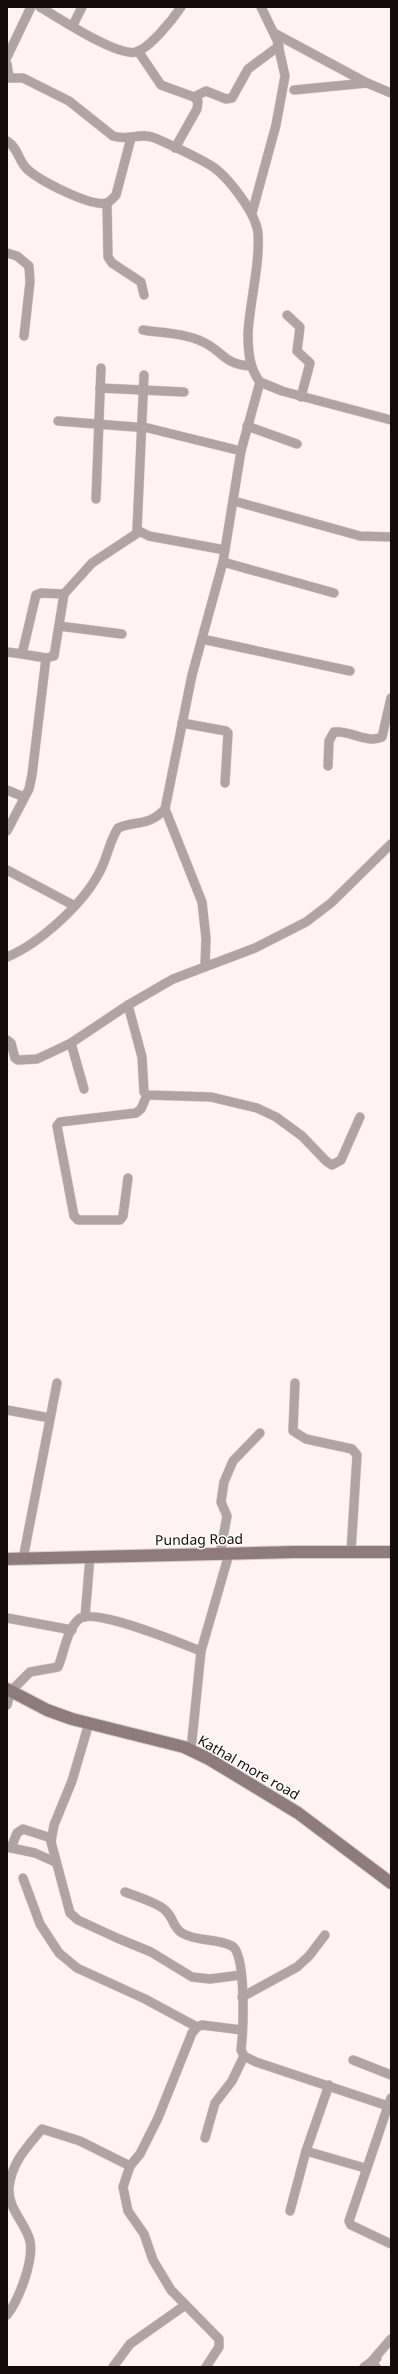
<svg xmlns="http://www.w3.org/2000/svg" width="398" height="2374" font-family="'Noto Sans',sans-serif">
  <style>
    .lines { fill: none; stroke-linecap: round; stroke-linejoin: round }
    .street-casing { stroke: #d9cdcd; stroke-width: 10 }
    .secondary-casing { stroke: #d9cdcd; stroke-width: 14 }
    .street { stroke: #b0a3a4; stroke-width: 9 }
    .secondary { stroke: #8e7c7d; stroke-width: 12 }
    .labels { text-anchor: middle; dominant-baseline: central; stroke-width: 3; stroke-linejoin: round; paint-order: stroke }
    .street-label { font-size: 14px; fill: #150b0c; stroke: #fff }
  </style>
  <rect width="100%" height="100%" fill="#fef2f2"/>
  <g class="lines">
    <defs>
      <g id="street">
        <path d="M40,7c19,11 77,50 96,45 14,-4 37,-33 45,-45"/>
        <polyline points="73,25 82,7"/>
        <polyline points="274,33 367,83 391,93"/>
        <polyline points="138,51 161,85 194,97 198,101 197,109 175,148"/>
        <polyline points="7,57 31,7"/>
        <polyline points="7,64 9,77"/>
        <path d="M7,78h16l46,23 44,35c15,5 28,-4 42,2 18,8 38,17 55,27 17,10 46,48 48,68 2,33 -8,67 -10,100 0,17 1,35 12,49"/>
        <polyline points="294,90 367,83"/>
        <polyline points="194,97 206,91 226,99 232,98 248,69 279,46"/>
        <path d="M7,141c11,7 11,18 19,27 12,12 64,39 81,35 4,-2 6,-5 9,-8l15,-57"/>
        <polyline points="107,203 108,257 112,263 141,282 144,295"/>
        <polyline points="252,213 276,125 285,76 277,40 261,7"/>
        <polyline points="7,253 17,256 29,266 30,282 24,336"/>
        <polyline points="287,315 300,327 297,351 310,363 301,397"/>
        <path d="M143,330c19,3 42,3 60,12 20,9 21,23 48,24"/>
        <polyline points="144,375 137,530 149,536 225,550"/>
        <polyline points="100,388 184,392"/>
        <polyline points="58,421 148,428 241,451"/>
        <polyline points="247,426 297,444"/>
        <polyline points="96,499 101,368"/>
        <polyline points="234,501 360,536 391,537"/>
        <polyline points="223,562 334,593"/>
        <polyline points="59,626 122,634"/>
        <polyline points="202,639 350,671"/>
        <polyline points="7,652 22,654 36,595 41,593 64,594 92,563 139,532"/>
        <polyline points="22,654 46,658 54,656 64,594"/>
        <polyline points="182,723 226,731 228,733 225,783"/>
        <path d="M328,766l1,-25 5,-9c15,-2 34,12 48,5l9,-39"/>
        <polyline points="7,790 24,797"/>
        <polyline points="165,809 202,902 206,938 205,966"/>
        <polyline points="7,831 29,789 32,775 46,658"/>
        <polyline points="7,870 73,905"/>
        <path d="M7,957c32,-13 76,-53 92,-84 8,-14 10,-31 19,-45 19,-8 30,-1 47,-19l27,-134 31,-113 18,-111 19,-69 22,9 109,29"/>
        <polyline points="128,1005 142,1057 144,1092 147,1095 211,1097 257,1108 276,1117 302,1136 326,1161 332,1165 341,1160 360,1117"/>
        <polyline points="7,1040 11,1043 15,1058 18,1060 37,1059 50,1053 71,1043 128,1005 173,979 255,948 306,922 331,903 391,844"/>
        <polyline points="71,1043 84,1089"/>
        <polyline points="128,1178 123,1216 120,1220 78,1220 74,1216 57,1126 60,1122 136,1113 141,1109 147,1095"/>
        <polyline points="295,1383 293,1431 306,1439 352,1449 357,1455 351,1552"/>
        <polyline points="7,1410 50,1418"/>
        <polyline points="220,1554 227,1516 221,1502 224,1482 233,1461 260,1433"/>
        <polyline points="23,1559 57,1383"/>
        <polyline points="85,1617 90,1557"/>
        <polyline points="7,1618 72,1630"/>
        <path d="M7,1705l4,-14 19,-19 28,-5c6,-14 9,-38 21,-48 15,-12 103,25 122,32"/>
        <polyline points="89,1723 72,1781 54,1825 51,1842 70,1913 78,1920 117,1938 151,1952 192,1977 210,1979 241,1975"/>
        <polyline points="191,1750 201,1651 229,1554"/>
        <polyline points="7,1847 35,1853 55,1862"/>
        <polyline points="11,1848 17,1833 23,1829 51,1838"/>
        <polyline points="23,1878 40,1924 59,1953 77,1968 145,1999 197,2027"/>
        <path d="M125,1892c10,4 34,11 41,19 7,6 7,17 16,22 15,9 35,5 50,13 15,8 11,87 9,104l3,6 12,6 132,44 3,-8"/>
        <polyline points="242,1997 297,1967 309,1956 325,1935"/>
        <polyline points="353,2060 391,2075"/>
        <polyline points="388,2106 349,2221 351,2225 391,2244"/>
        <polyline points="205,2138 215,2103 232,2081 244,2056"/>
        <polyline points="306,2151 365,2168"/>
        <polyline points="290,2211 306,2151 329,2085"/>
        <path d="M7,2315c12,-15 27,-55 23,-74 -5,-19 -23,-33 -21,-54 3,-25 18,-40 33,-58l38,12 50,25"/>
        <polyline points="113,2367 130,2344 184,2306"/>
        <polyline points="206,2367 219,2347 219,2339 171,2290 153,2260 144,2234 128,2211 123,2187 130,2166 140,2154 158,2118 192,2033 197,2027 202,2025 242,2030"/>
        <polyline points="364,2367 377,2358"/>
        <polyline points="376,2367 372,2361 391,2339"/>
      </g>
      <g id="secondary">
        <polyline points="7,1559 294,1552 391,1552"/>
        <polyline points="7,1689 47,1710 72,1719 184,1747 209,1759 298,1813 391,1883"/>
      </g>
    </defs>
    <use href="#street" class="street-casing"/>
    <use href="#secondary" class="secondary-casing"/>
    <use href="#street" class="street"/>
    <use href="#secondary" class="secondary"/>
  </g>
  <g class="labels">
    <g class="street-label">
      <text transform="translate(199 1539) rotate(-1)">Pundag Road</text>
      <text transform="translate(249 1767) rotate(30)">Kathal more road</text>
    </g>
  </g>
  <rect width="398" height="2374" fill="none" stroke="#150b0c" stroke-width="16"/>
</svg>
